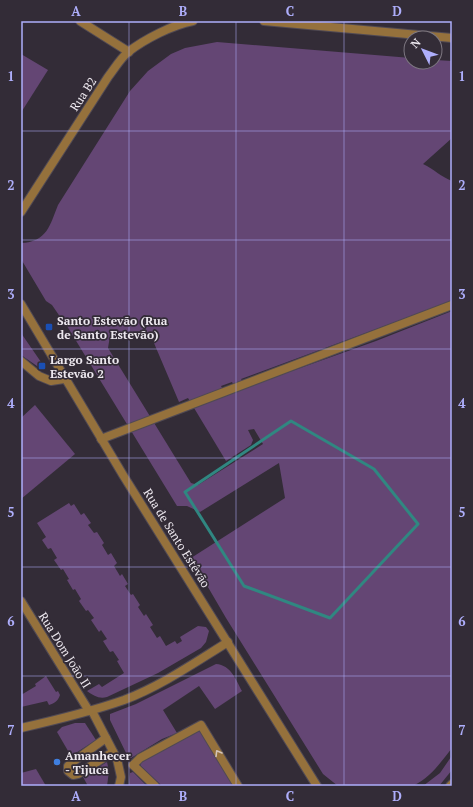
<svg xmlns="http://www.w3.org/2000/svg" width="473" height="807" font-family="'PT Serif',serif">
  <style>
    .green { fill: #644674; fill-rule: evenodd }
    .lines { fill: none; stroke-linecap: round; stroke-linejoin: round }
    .minor-casing { stroke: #514a54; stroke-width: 10 }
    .tertiary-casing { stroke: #514a54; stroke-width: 10 }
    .minor { stroke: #95713c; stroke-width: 8 }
    .tertiary { stroke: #95713c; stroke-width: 8 }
    .oneway { stroke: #d3c4b9 }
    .marked { fill: none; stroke: #308781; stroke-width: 3; stroke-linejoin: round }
    .grid { fill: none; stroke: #aeaefb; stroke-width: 1; stroke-opacity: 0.55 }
    .transit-dot { fill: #1a4fb4; stroke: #332c37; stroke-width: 1.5 }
    .shop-dot { fill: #3f7fe0; stroke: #332c37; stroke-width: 1.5 }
    .labels { text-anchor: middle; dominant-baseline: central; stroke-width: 3.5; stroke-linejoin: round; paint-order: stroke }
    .street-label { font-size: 12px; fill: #ede8ef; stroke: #332c37 }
    .poi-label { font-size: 12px; font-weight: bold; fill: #ede8ef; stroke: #332c37; text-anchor: start }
    .neatline { fill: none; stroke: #aeaefb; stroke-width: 1.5 }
    .grid-label { font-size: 13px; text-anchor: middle; font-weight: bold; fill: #aeaefb }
  </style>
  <rect width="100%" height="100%" fill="#332c37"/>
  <g class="green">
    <path d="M217,42l194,16v4h24v-2l17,1v77l-29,26c11,5 18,13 29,17v120l-211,78 6,8 129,-46 76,-30v437c-12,15 -21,29 -39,38h-75l-15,-12 -97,-156 -35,-60 94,-60 -6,-35 -79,49 -13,-6h-10l-110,-180 -2,-2 -13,-19 -6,-4 -25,-42v-16c26,-1 29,-18 37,-38l72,-114 18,-20 23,-17 14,-6zM143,334l8,2 28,66 9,-4 38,63 25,-16 2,-5 -5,-10 6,-1 9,15 -65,41 -7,-2 -83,-135 2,-12zM232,382l5,9 -11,4 -5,-9z"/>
    <polygon points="21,54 48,70 22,111 21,110"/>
    <polygon points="21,333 41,362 42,366 39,368 37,366 21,355"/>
    <polygon points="35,405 75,454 21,499 21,418"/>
    <path d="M69,503l2,3 3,-2 7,11 3,-2 7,10 -3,2 6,8 3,-1 7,11 -2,2 6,10 3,-2 6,10 -3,3 6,10 2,-2 6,10 -3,2 6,9 2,-1 7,11 -2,2 6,9 2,-2 7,11 -3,2 7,11 3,-2 6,10 9,-5 2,3 5,-3 -2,-4 18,-11 8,1 3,4 -3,11 -5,6 -43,25 -51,24c-8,2 -13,-1 -20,-6l12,-7 3,3 22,-14 -7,-12 2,-1 -6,-9 -3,1 -7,-11 4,-2 -6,-9 -2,2 -8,-12 3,-2 -6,-8 -2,1 -7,-10 2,-2 -6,-10 -2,1 -6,-10 2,-1 -6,-10 -2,1 -7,-10 3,-2 -6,-10 -3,1 -6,-9 4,-3 -9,-14z"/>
    <path d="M216,664c15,1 20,16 26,27l-27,18 -16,-23 -36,24 14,23 -15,6 -31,19 -4,-3 -17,-35v-6l26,-10z"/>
    <path d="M46,676l10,16 2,-1 2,4c-2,6 -5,8 -11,10l-2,-4 -26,6v-12l15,-9 -1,-2z"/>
    <polygon points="75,723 85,723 96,740 71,756 57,732 62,727"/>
    <polygon points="198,731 201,732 235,786 162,786 141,766 140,763 143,759"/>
    <polygon points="451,757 452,758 452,770 439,786 423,786 440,773"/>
    <polygon points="107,762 109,771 107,786 88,786 83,777"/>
    <polygon points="36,769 46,786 21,786 21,773"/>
    <polygon points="133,772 147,786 129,786 130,773"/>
  </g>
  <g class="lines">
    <defs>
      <g id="minor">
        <polyline points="80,21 129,52"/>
        <polyline points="264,21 452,38"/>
        <path d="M21,212l87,-135c7,-9 12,-18 20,-25 17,-13 44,-27 65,-31"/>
        <polyline points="21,361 39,376 51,381 64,379"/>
        <polyline points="101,439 452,305"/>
        <polyline points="21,601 89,711"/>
        <polyline points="92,711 117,759 121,777 119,786"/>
        <path d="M21,728c35,-8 69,-16 103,-28 37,-14 70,-37 104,-58"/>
        <polyline points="106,738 70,764 68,766 68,771 73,775 78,774 113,752"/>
        <polyline points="133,765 140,758 201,725 238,786"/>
        <polyline points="133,765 155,786"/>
        <polyline points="450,786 452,784"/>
      </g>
      <polyline id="tertiary" points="21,304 123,475 317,786"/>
    </defs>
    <use href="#minor" class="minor-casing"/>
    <use href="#tertiary" class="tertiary-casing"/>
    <use href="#minor" class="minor"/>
    <use href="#tertiary" class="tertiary"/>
  </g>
  <defs><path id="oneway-chevron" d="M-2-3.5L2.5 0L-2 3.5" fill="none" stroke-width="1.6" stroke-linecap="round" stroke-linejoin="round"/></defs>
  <use class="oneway" href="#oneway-chevron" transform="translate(218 753) rotate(-121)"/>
  <path class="marked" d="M291,421l83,48 44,55 -88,94 -86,-32 -59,-94z"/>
  <path class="grid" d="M129,21v765M236,21v765M344,21v765M21,131h431M21,240h431M21,349h431M21,458h431M21,567h431M21,676h431"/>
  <g class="transit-dot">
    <rect x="45" y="323" width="8" height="8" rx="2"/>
    <rect x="38" y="362" width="8" height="8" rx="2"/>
  </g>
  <circle class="shop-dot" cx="57" cy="762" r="4"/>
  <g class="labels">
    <g class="street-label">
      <text transform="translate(83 94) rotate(-57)">Rua B2</text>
      <text transform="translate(177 538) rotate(58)">Rua de Santo Estêvão</text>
      <text transform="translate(65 650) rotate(58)">Rua Dom João II</text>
    </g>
    <g class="poi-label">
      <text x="57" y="320">Santo Estevão (Rua<tspan x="57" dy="14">de Santo Estevão)</tspan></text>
      <text x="50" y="359">Largo Santo<tspan x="50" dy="14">Estevão 2</tspan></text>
      <text x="65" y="755">Amanhecer<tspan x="65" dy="14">- Tijuca</tspan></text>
    </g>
  </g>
  <rect width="473" height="807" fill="none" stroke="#332c37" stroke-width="44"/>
  <g transform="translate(423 50) rotate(312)"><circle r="19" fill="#332c37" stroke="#7d7781"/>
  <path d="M0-3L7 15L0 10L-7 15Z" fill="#aeaefb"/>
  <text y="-6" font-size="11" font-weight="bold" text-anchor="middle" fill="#ede8ef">N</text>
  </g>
  <rect x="22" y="22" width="429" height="763" class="neatline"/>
  <g class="grid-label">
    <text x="76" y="16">A</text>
    <text x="183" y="16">B</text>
    <text x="290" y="16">C</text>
    <text x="397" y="16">D</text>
    <text x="11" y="81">1</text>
    <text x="462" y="81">1</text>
    <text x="11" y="190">2</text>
    <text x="462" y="190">2</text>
    <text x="11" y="299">3</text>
    <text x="462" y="299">3</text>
    <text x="11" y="408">4</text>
    <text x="462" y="408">4</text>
    <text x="11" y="517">5</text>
    <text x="462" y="517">5</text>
    <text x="11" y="626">6</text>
    <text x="462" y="626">6</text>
    <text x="11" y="735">7</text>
    <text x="462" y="735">7</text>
    <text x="76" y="801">A</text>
    <text x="183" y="801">B</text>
    <text x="290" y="801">C</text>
    <text x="397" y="801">D</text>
  </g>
</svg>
